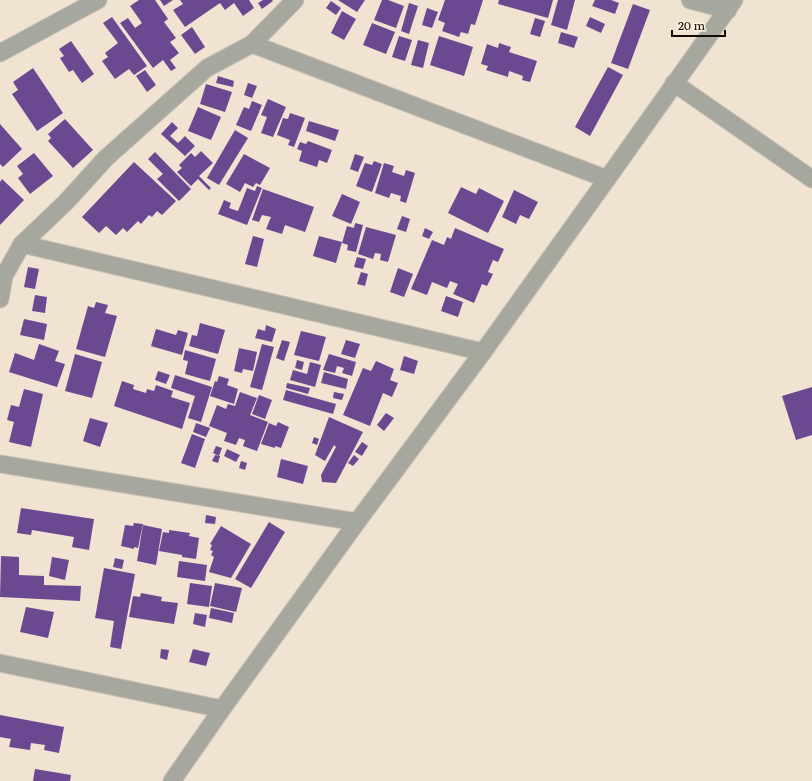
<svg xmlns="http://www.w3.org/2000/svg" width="812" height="781" font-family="Literata,serif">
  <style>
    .building { fill: #6b4991 }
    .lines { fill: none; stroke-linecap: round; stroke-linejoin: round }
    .minor-casing { stroke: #cdc1b1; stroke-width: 19 }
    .minor { stroke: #a6a89f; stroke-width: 17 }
  </style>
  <rect width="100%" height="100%" fill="#f1e3d1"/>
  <g class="building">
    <polygon points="139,0 155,0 168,19 164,22 176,38 170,42 179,53 170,60 176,68 171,71 163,60 153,68 120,23 128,18 135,28 142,23 130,6"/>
    <polygon points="160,0 173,0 164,6"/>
    <polygon points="180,0 249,0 254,8 243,16 234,3 225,10 220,3 185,27 173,10 183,4"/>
    <polygon points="263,0 272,0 273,1 262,9 258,3"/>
    <polygon points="338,0 365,0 357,12"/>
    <polygon points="382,0 388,0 404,6 396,28 374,20"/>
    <polygon points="445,0 483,0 475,25 471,24 468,34 461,32 459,37 442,31 445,23 438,20"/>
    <polygon points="499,0 553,0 548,18 498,4"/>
    <polygon points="558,0 575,0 567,30 551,25"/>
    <polygon points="595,0 611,0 619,3 615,14 592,6"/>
    <polygon points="331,1 341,8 336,15 326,8"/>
    <polygon points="409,3 418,6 409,34 401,31"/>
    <polygon points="633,4 650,10 628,69 611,63"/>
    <polygon points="427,8 438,12 432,28 422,25"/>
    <polygon points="342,11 356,19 344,40 331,33"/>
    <polygon points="112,17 147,66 134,75 129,69 115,79 102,61 108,57 105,53 118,43 103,23"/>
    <polygon points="590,17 605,24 601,33 586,26"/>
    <polygon points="535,18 545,21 540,37 530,34"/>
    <polygon points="372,23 395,32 386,54 363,45"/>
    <polygon points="192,27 205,47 195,54 181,35"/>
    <polygon points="561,32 578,37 574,48 558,43"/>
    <polygon points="399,36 412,40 405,61 392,57"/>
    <polygon points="439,36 473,47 464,76 430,65"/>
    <polygon points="418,40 429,43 423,68 411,65"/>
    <polygon points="71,41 94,74 82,83 73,70 69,72 60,58 64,56 59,49"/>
    <polygon points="499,43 511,47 509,52 537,61 530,82 522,80 523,76 509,71 508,77 486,70 488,66 481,64 487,44 498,48"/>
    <polygon points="608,67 623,75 590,136 575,127"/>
    <polygon points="33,68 63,113 37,131 12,94 18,90 13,82"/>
    <polygon points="145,70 156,85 147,92 136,76"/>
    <polygon points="218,76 234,81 233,87 216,83"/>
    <polygon points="248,83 257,86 252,98 244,95"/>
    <polygon points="206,84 232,92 225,112 200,104"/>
    <polygon points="268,99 286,107 273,137 261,133 267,117 261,115"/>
    <polygon points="252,101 262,105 251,131 236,125 244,107 249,109"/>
    <polygon points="198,107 221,117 211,140 188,131"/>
    <polygon points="290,113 305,118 294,147 288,145 290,140 277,135 283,118 288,119"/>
    <polygon points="65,119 93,150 73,168 48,141 51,138 48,134"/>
    <polygon points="309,121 339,130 335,141 306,131"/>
    <polygon points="172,122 178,128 170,136 178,143 185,136 195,146 185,156 161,134"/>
    <polygon points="0,124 22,149 3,167 0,164"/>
    <polygon points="235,130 248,138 219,185 207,178"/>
    <polygon points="308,141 332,150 327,163 319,160 317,167 299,161 302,151 297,149 300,142 306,144"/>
    <polygon points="201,151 213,163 199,176 211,188 209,190 198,179 191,186 177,172 182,168 179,165 191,153 195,157"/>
    <polygon points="155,152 191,189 179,201 157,179 163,174 148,159"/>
    <polygon points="34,153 53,176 30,194 18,178 23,174 17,166"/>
    <polygon points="244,154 270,168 260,185 256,183 253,187 245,183 240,192 226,184"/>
    <polygon points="355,154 364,157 358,172 350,169"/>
    <polygon points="374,161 382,164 372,192 356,186 365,163 372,165"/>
    <polygon points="134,162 176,201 162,215 157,211 152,217 149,215 141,224 138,221 127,232 123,228 116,235 106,226 99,233 82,217"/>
    <polygon points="384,163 394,166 392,172 404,176 406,170 415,173 406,203 400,201 401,196 391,193 389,198 375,193"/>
    <polygon points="2,179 24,200 0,225 0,182"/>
    <polygon points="257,186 262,188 247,225 218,214 224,200 231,203 229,208 238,211 247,188 255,191"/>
    <polygon points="461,187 476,194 479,188 504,201 488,233 448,213"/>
    <polygon points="263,189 314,207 305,232 285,225 282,234 266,229 271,217 262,215 259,222 252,220"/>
    <polygon points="514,190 538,202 529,219 520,215 516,224 502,217"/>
    <polygon points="342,194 360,202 351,224 332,216"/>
    <polygon points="402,216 410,219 406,232 397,229"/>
    <polygon points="355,223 363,225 356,252 347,250 348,245 342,243 347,226 354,228"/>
    <polygon points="366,227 396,235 388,262 380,260 381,254 375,253 373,259 358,254"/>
    <polygon points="425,228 433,232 429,239 422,236"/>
    <polygon points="455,228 504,249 498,262 493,260 488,272 493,274 487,286 482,284 474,303 453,294 458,284 450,281 447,288 432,282 427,295 411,289 432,240 444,245 447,237 451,239"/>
    <polygon points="253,236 264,239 257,267 245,264"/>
    <polygon points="319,236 342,242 336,263 313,256"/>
    <polygon points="357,257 366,259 363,269 354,267"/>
    <polygon points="28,267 39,269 35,289 24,287"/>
    <polygon points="398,268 413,274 404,297 390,292"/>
    <polygon points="361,272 368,274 365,286 357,284"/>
    <polygon points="35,295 47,297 45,313 32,311"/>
    <polygon points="446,296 463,302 458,317 441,311"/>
    <polygon points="96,302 108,305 105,313 117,316 105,357 76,349 88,306 94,308"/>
    <polygon points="24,319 47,324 44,340 20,335"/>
    <polygon points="200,323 225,330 218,354 189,346 192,335 197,336"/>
    <polygon points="266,325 276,329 272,342 255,338 258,329 265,331"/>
    <polygon points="156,329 176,335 178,330 188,333 182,355 151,346"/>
    <polygon points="301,331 326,337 319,361 294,355"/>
    <polygon points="282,340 290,342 284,361 276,358"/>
    <polygon points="346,340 360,344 355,358 341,354"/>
    <polygon points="39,344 59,351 55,361 65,364 57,387 9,372 15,353 34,360"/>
    <polygon points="262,344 274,347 262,390 250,387"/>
    <polygon points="239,348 257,352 253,371 243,369 242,373 234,371"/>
    <polygon points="185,350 216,359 210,381 185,374 188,361 183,360"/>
    <polygon points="75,354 102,362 92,398 65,391"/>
    <polygon points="329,354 356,362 352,376 342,373 344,368 337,366 335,373 323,370"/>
    <polygon points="404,356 418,361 414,374 400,370"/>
    <polygon points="297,360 304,362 302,370 295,368"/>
    <polygon points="376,361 394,369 390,380 398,383 392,397 383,393 370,426 343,415 363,368 371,371"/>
    <polygon points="310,362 321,365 315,387 290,380 293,370 307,374"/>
    <polygon points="158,371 170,375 166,384 155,380"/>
    <polygon points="324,372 348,379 346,389 321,383"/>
    <polygon points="175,375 212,387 201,422 188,418 195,396 171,388"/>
    <polygon points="219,376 229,379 227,385 238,389 234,404 210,396 215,381 217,382"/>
    <polygon points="122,381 134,385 133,389 146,393 147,389 154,391 156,385 173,391 171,397 190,403 182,429 114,406"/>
    <polygon points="287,383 310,388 308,394 286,388"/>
    <polygon points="812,387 812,435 796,440 782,396"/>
    <polygon points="24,389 43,394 31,447 9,442 14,422 7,420 11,405 19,407"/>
    <polygon points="286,390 336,404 333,414 283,400"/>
    <polygon points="240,392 257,398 250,415 268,422 257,451 243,446 245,440 239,438 236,445 224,441 227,433 209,426 217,405 226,409 228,404 235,406"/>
    <polygon points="334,392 344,394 342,400 333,398"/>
    <polygon points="259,395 272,400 265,419 252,414"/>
    <polygon points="386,413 394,418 384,431 377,425"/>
    <polygon points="329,417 363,432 336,483 322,482 321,475 336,447 334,445 325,461 315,455"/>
    <polygon points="90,418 108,423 100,447 83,441"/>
    <polygon points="278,422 289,427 281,448 275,446 275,448 261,444 269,423 276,426"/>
    <polygon points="196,423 210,428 206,437 193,432"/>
    <polygon points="192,434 205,439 195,468 181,463"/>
    <polygon points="314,437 319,439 317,445 312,443"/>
    <polygon points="362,442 368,446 362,456 355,452"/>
    <polygon points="216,446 222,448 219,456 213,453"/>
    <polygon points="227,449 240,455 236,462 224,456"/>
    <polygon points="215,455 220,456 218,463 212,461"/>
    <polygon points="354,455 359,459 353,466 348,463"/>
    <polygon points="281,459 308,466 303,484 277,477"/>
    <polygon points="241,461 247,463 245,470 239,468"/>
    <polygon points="21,508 94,519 89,550 72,547 74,537 32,530 31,535 17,533"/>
    <polygon points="206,515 216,517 215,524 205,523"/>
    <polygon points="269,522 285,532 251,588 235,579"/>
    <polygon points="134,523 143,524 138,548 134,547 134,549 121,546 125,525 133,526"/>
    <polygon points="143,525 162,529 156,565 137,561"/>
    <polygon points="221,526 251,544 231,578 209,572 214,557 211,555 213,551 210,550 212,545 210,544"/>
    <polygon points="169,530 190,533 189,536 199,538 196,559 182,557 182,555 159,551 163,532 169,533"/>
    <polygon points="1,556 19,557 19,575 44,576 44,585 81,586 80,601 0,597"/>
    <polygon points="52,557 69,560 65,580 49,576"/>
    <polygon points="115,558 124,560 122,569 113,567"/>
    <polygon points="179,561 207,565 205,581 177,577"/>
    <polygon points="104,568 135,574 121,649 110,647 114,621 95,618"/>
    <polygon points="190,583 212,586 209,607 187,604"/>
    <polygon points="215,583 242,588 236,612 210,606"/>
    <polygon points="141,593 162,597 161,601 178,603 174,624 129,617 133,596 140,597"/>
    <polygon points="26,607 54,612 48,638 20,632"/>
    <polygon points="211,608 234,613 232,623 209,618"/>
    <polygon points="195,613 207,615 205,627 193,624"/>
    <polygon points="161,649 169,650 167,660 160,658"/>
    <polygon points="193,649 210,653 206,666 189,662"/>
    <polygon points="0,715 64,727 59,753 44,750 45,745 31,743 30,750 9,747 11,739 0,737"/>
    <polygon points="35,769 71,775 70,781 33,781"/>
  </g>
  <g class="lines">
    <defs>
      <g id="minor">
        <polyline points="690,0 728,10"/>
        <polyline points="252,44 607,179"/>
        <polyline points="0,53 98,0"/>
        <polyline points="674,83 812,179"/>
        <polyline points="22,244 483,352"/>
        <polyline points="0,299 4,276 22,244 66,202 106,158 207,68 252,44 295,0"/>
        <polyline points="0,464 357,522"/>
        <polyline points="0,663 222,709"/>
        <polyline points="172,781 222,709 357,522 483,352 607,179 734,0"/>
      </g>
    </defs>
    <use href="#minor" class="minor-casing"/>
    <use href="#minor" class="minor"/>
  </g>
  <path d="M672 30v6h53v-6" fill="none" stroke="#110c06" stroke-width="2"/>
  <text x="678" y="30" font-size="12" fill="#110c06" stroke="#fef1de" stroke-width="3" paint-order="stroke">20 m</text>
</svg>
